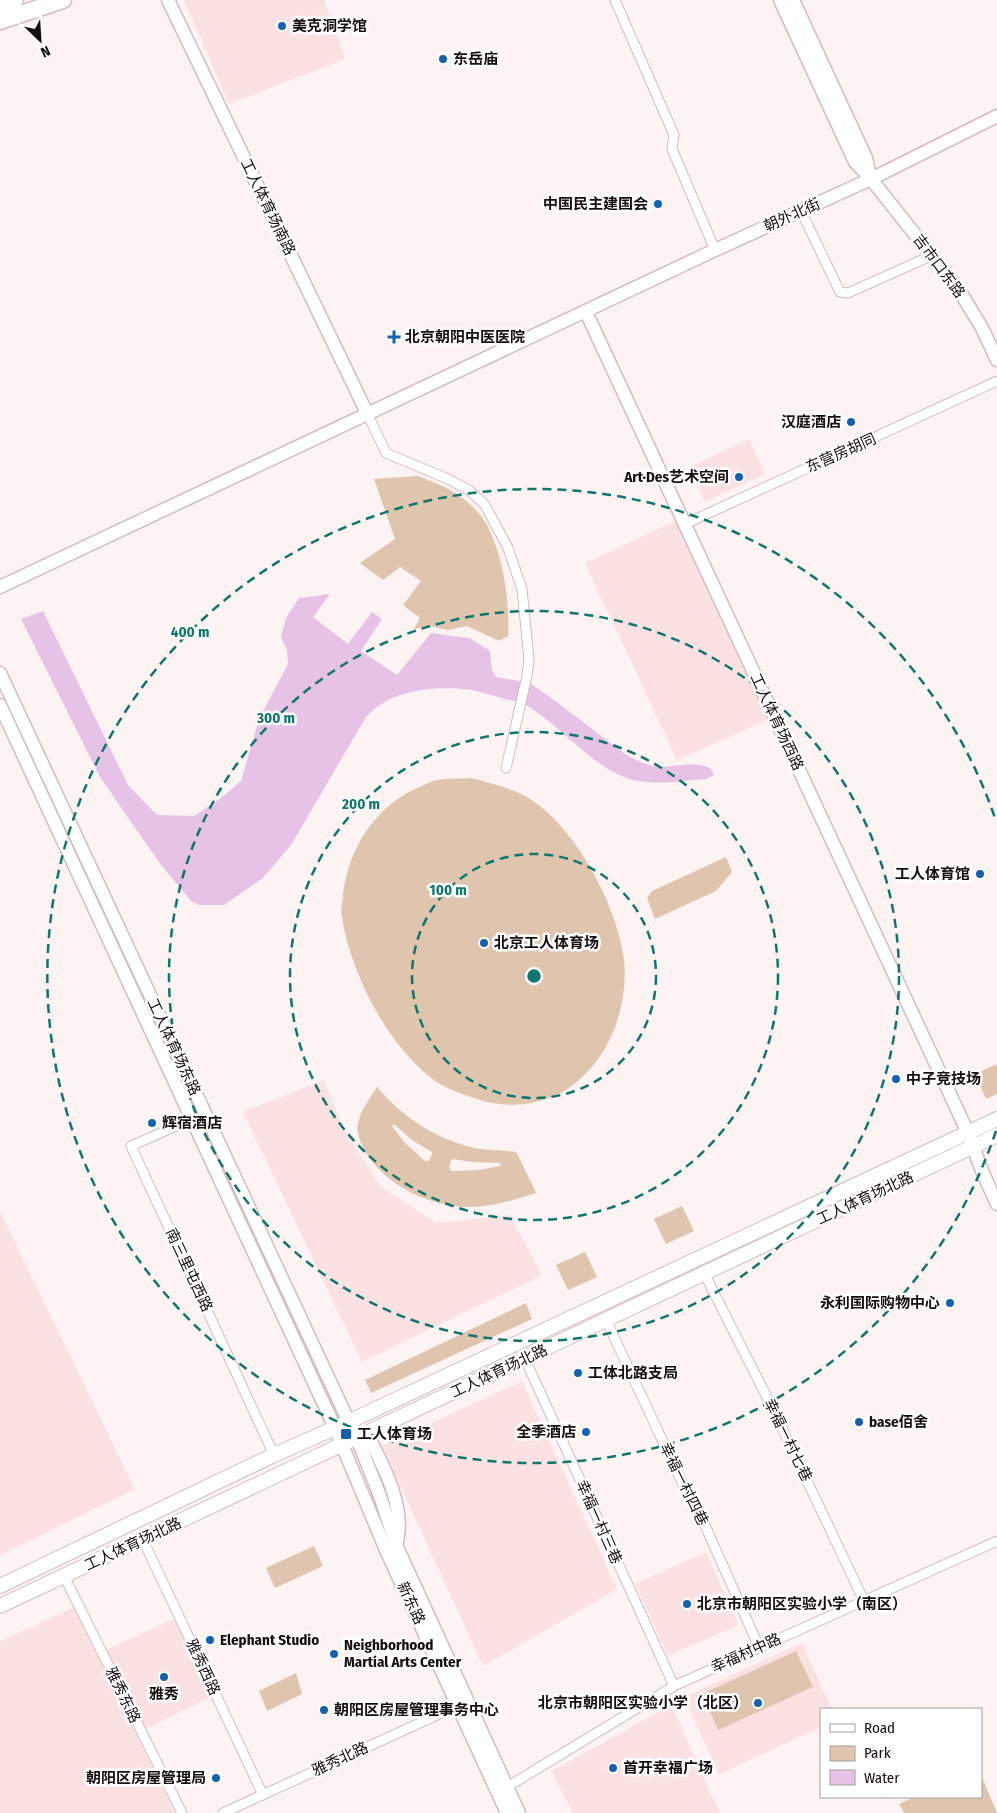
<svg xmlns="http://www.w3.org/2000/svg" width="997" height="1813" font-family="'Fira Sans Condensed','Noto Sans SC',sans-serif">
  <style>
    .built { fill: #fce1e3 }
    .green { fill: #dfc4ae; fill-rule: evenodd }
    .water { fill: #e6c2e7 }
    .lines { fill: none; stroke-linecap: round; stroke-linejoin: round }
    .street-casing { stroke: #d4bcbe; stroke-width: 11 }
    .secondary-casing { stroke: #d4bcbe; stroke-width: 15 }
    .primary-casing { stroke: #d4bcbe; stroke-width: 16 }
    .highway-casing { stroke: #d4bcbe; stroke-width: 19 }
    .street { stroke: #fff; stroke-width: 9 }
    .secondary { stroke: #fff; stroke-width: 12 }
    .primary { stroke: #fff; stroke-width: 14 }
    .highway { stroke: #fff; stroke-width: 16 }
    .ring { fill: none; stroke: #0f766e; stroke-width: 2.5; stroke-dasharray: 9 6 }
    .poi-dot { fill: #1362b0; stroke: #fff; stroke-width: 2 }
    .labels { text-anchor: middle; dominant-baseline: central; stroke-width: 5; stroke-linejoin: round; paint-order: stroke }
    .poi-label { font-size: 15px; font-weight: bold; fill: #150d0e; stroke: #fff; text-anchor: start }
    .street-label { font-size: 15px; fill: #150d0e; stroke: #fff }
    .centre { fill: #0f766e; stroke: #fff; stroke-width: 2.5 }
    .ring-label { font-size: 15px; text-anchor: middle; font-weight: bold; fill: #0f766e; stroke: #fff; stroke-width: 5; stroke-linejoin: round; paint-order: stroke }
  </style>
  <rect width="100%" height="100%" fill="#fdf3f3"/>
  <g class="built">
    <polygon points="184,0 324,0 345,59 229,104"/>
    <polygon points="749,439 765,474 705,502 689,467"/>
    <polygon points="676,521 767,720 677,760 585,563"/>
    <polygon points="324,1080 342,1126 380,1186 436,1223 510,1215 542,1275 362,1362 243,1112"/>
    <polygon points="0,1212 135,1489 0,1555"/>
    <polygon points="522,1381 617,1589 483,1666 382,1446"/>
    <polygon points="706,1552 738,1625 668,1656 635,1584"/>
    <polygon points="74,1607 175,1813 0,1813 0,1642"/>
    <polygon points="176,1618 214,1696 145,1729 106,1650"/>
    <polygon points="802,1643 832,1709 821,1709 821,1727 719,1774 684,1697"/>
    <polygon points="671,1705 720,1813 572,1813 552,1771"/>
  </g>
  <g class="green">
    <path d="M418,476c23,9 41,16 59,35 24,26 34,91 31,125l-9,5 -32,-15 -19,4 -18,-4 -16,3 6,-11 -17,-13 18,-24 -21,-14 -17,13 -23,-17 35,-24 -21,-60z"/>
    <path d="M471,778c18,5 37,9 54,18 49,27 92,109 99,163 5,50 -16,105 -60,132 -27,15 -57,18 -87,8 -15,-5 -34,-11 -47,-22 -44,-35 -79,-104 -88,-159 -2,-8 1,-17 1,-24 6,-45 30,-85 72,-105 6,-2 12,-6 18,-8 11,-3 26,-2 38,-3z"/>
    <polygon points="726,857 732,872 716,891 655,919 647,898 652,891"/>
    <polygon points="997,1064 997,1094 986,1099 975,1074"/>
    <path d="M377,1087c26,31 62,54 102,62 9,1 34,1 38,4l19,40c-23,7 -47,15 -72,14 -39,-2 -87,-26 -103,-64 -2,-6 -5,-13 -3,-19 2,-13 12,-26 19,-37zM394,1124l18,16 20,12v2l-3,7h-4l-20,-18 -13,-17zM453,1159l19,3 28,1 1,1 -1,2 -21,4 -26,1 -3,-1 -1,-3 2,-6z"/>
    <polygon points="682,1206 694,1231 666,1244 654,1219"/>
    <polygon points="585,1252 597,1277 568,1290 556,1265"/>
    <polygon points="526,1303 532,1319 371,1393 365,1380"/>
    <polygon points="314,1546 323,1566 275,1588 266,1568"/>
    <polygon points="796,1651 813,1687 718,1730 702,1694"/>
    <polygon points="296,1673 302,1694 267,1711 259,1691"/>
    <polygon points="981,1775 997,1813 904,1813 899,1804 914,1797 981,1797"/>
  </g>
  <path class="water" d="M330,594l-17,23 35,27 24,-32 10,7 -21,32 36,24 34,-42 38,5 21,13 2,19 4,7 34,6 28,20 67,51c11,6 22,12 34,13 15,0 40,-7 52,2l3,6 -8,4c-26,2 -56,8 -82,-2 -32,-13 -55,-41 -82,-61 -6,-4 -12,-10 -19,-12 -7,-3 -15,-4 -22,-6 -10,-3 -19,-6 -29,-8 -35,-5 -82,-1 -106,27l-75,128 -28,33 -39,27h-25l-8,-4 -30,-36 -61,-88 -79,-158 22,-8 85,174 29,30 37,1 26,-17 21,-18 18,-62 29,-55 -1,-14 -6,-13 5,-19 13,-20z"/>
  <g class="lines">
    <defs>
      <g id="street">
        <polyline points="615,0 674,135 672,149 715,250"/>
        <polyline points="801,211 840,292 848,293 933,255"/>
        <polyline points="367,413 386,453 448,479 469,490 485,505 508,548 522,589 529,660 527,676 506,768"/>
        <polyline points="685,524 997,381"/>
        <polyline points="192,1119 131,1146 274,1455"/>
        <polyline points="708,1281 775,1413 864,1601"/>
        <polyline points="606,1320 694,1508 704,1523 759,1647"/>
        <polyline points="525,1359 674,1686"/>
        <polyline points="143,1540 263,1795"/>
        <polyline points="64,1576 182,1813"/>
        <polyline points="507,1787 674,1686 997,1541"/>
        <polyline points="223,1813 457,1706"/>
      </g>
      <g id="secondary">
        <polyline points="168,0 367,413"/>
        <polyline points="780,0 855,162 871,179 959,290 982,328 997,360"/>
        <polyline points="793,0 866,158 870,176"/>
        <polyline points="586,312 968,1133 982,1171 997,1204"/>
        <polyline points="0,587 715,250 871,179 997,116"/>
        <polyline points="0,673 361,1448 380,1496 396,1545 519,1813"/>
        <polyline points="0,705 335,1428 386,1550 507,1813"/>
        <path d="M367,1434c17,33 38,71 30,108"/>
      </g>
      <g id="primary">
        <polyline points="0,1586 274,1455 335,1428 997,1119"/>
        <polyline points="0,1606 997,1135"/>
      </g>
      <g id="highway">
        <polyline points="0,5 15,0"/>
        <polyline points="0,21 63,0"/>
      </g>
    </defs>
    <use href="#street" class="street-casing"/>
    <use href="#secondary" class="secondary-casing"/>
    <use href="#primary" class="primary-casing"/>
    <use href="#highway" class="highway-casing"/>
    <use href="#street" class="street"/>
    <use href="#secondary" class="secondary"/>
    <use href="#primary" class="primary"/>
    <use href="#highway" class="highway"/>
  </g>
  <g class="ring">
    <circle cx="534" cy="976" r="122"/>
    <circle cx="534" cy="976" r="244"/>
    <circle cx="534" cy="976" r="365"/>
    <path d="M996 1131A487 487 0 1 1 996 821"/>
  </g>
  <g class="poi-dot">
    <circle cx="282" cy="26" r="5"/>
    <circle cx="443" cy="59" r="5"/>
    <circle cx="658" cy="204" r="5"/>
    <path d="M391.5 329.5h5v5h5v5h-5v5h-5v-5h-5v-5h5z"/>
    <circle cx="851" cy="422" r="5"/>
    <circle cx="739" cy="477" r="5"/>
    <circle cx="980" cy="874" r="5"/>
    <circle cx="484" cy="943" r="5"/>
    <circle cx="896" cy="1079" r="5"/>
    <circle cx="152" cy="1123" r="5"/>
    <circle cx="950" cy="1303" r="5"/>
    <circle cx="578" cy="1373" r="5"/>
    <circle cx="859" cy="1422" r="5"/>
    <circle cx="586" cy="1432" r="5"/>
    <rect x="340" y="1428" width="12" height="12" rx="2.5"/>
    <circle cx="687" cy="1604" r="5"/>
    <circle cx="210" cy="1640" r="5"/>
    <circle cx="334" cy="1654" r="5"/>
    <circle cx="164" cy="1677" r="5"/>
    <circle cx="758" cy="1703" r="5"/>
    <circle cx="324" cy="1710" r="5"/>
    <circle cx="613" cy="1768" r="5"/>
    <circle cx="216" cy="1778" r="5"/>
  </g>
  <g class="labels">
    <g class="poi-label">
      <text x="292" y="26">美克洞学馆</text>
      <text x="453" y="59">东岳庙</text>
      <text x="648" y="204" text-anchor="end">中国民主建国会</text>
      <text x="405" y="337">北京朝阳中医医院</text>
      <text x="841" y="422" text-anchor="end">汉庭酒店</text>
      <text x="729" y="477" text-anchor="end">Art·Des艺术空间</text>
      <text x="970" y="874" text-anchor="end">工人体育馆</text>
      <text x="494" y="943">北京工人体育场</text>
      <text x="906" y="1079">中子竞技场</text>
      <text x="162" y="1123">辉宿酒店</text>
      <text x="940" y="1303" text-anchor="end">永利国际购物中心</text>
      <text x="588" y="1373">工体北路支局</text>
      <text x="869" y="1422">base佰舍</text>
      <text x="576" y="1432" text-anchor="end">全季酒店</text>
      <text x="357" y="1434">工人体育场</text>
      <text x="697" y="1604">北京市朝阳区实验小学（南区）</text>
      <text x="220" y="1640">Elephant Studio</text>
      <text x="344" y="1645">Neighborhood<tspan x="344" dy="17">Martial Arts Center</tspan></text>
      <text x="164" y="1694" text-anchor="middle">雅秀</text>
      <text x="748" y="1703" text-anchor="end">北京市朝阳区实验小学（北区）</text>
      <text x="334" y="1710">朝阳区房屋管理事务中心</text>
      <text x="623" y="1768">首开幸福广场</text>
      <text x="206" y="1778" text-anchor="end">朝阳区房屋管理局</text>
    </g>
    <g class="street-label">
      <text transform="translate(268 207) rotate(64)">工人体育场南路</text>
      <text transform="translate(792 215) rotate(-24)">朝外北街</text>
      <text transform="translate(939 266) rotate(53)">吉市口东路</text>
      <text transform="translate(841 453) rotate(-24)">东营房胡同</text>
      <text transform="translate(777 722) rotate(65)">工人体育场西路</text>
      <text transform="translate(174 1047) rotate(65)">工人体育场东路</text>
      <text transform="translate(865 1198) rotate(-25)">工人体育场北路</text>
      <text transform="translate(189 1270) rotate(65)">南三里屯西路</text>
      <text transform="translate(499 1371) rotate(-25)">工人体育场北路</text>
      <text transform="translate(788 1440) rotate(64)">幸福一村七巷</text>
      <text transform="translate(684 1484) rotate(64)">幸福一村四巷</text>
      <text transform="translate(599 1522) rotate(66)">幸福一村三巷</text>
      <text transform="translate(133 1544) rotate(-25)">工人体育场北路</text>
      <text transform="translate(411 1603) rotate(65)">新东路</text>
      <text transform="translate(746 1653) rotate(-24)">幸福村中路</text>
      <text transform="translate(203 1667) rotate(65)">雅秀西路</text>
      <text transform="translate(123 1695) rotate(64)">雅秀东路</text>
      <text transform="translate(340 1759) rotate(-25)">雅秀北路</text>
    </g>
  </g>
  <circle cx="534" cy="976" r="8" class="centre"/>
  <g class="ring-label">
    <text x="190" y="637">400 m</text>
    <text x="276" y="723">300 m</text>
    <text x="361" y="809">200 m</text>
    <text x="448" y="895">100 m</text>
  </g>
  <rect x="820" y="1708" width="162" height="90" fill="#ffffff" stroke="#a19e9f"/>
  <rect x="830" y="1724" width="25" height="8" fill="#ffffff" stroke="#a19e9f"/>
  <text x="864" y="1733" font-size="15" fill="#150d0e">Road</text>
  <rect x="830" y="1746" width="25" height="15" fill="#dfc4ae" stroke="#a19e9f"/>
  <text x="864" y="1758" font-size="15" fill="#150d0e">Park</text>
  <rect x="830" y="1770" width="25" height="15" fill="#e6c2e7" stroke="#a19e9f"/>
  <text x="864" y="1783" font-size="15" fill="#150d0e">Water</text>
  <g transform="translate(40 40) rotate(155)" stroke="#ffffff" stroke-width="4" paint-order="stroke">
  <path d="M0-4L9 19L0 12L-9 19Z" fill="#150d0e"/>
  <text y="-8" font-size="14" font-weight="bold" text-anchor="middle" fill="#150d0e">N</text>
  </g>
</svg>
